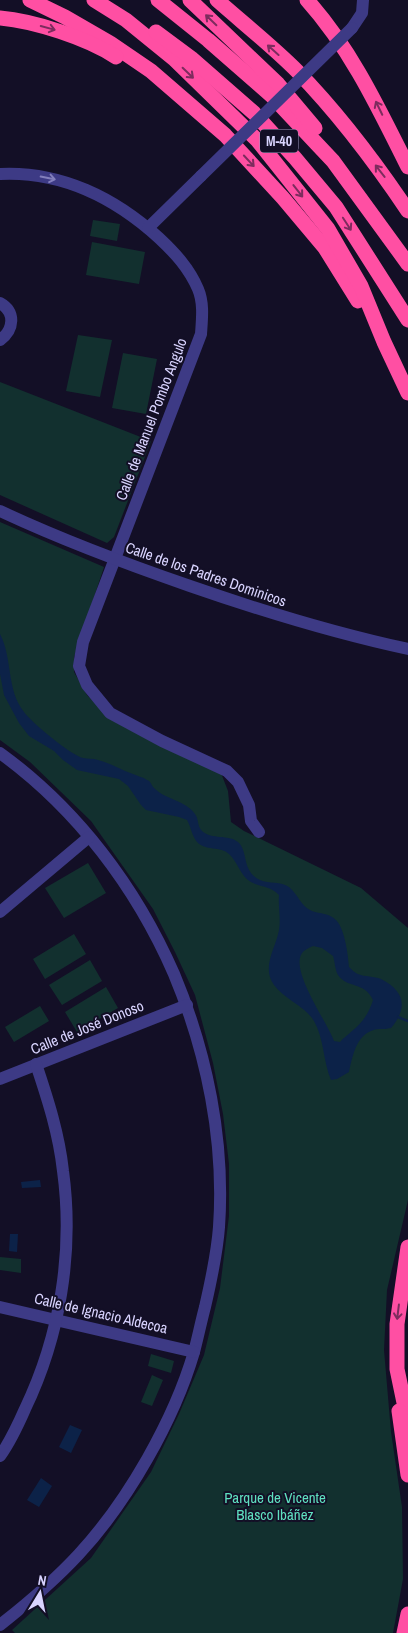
<svg xmlns="http://www.w3.org/2000/svg" width="408" height="1633" font-family="'Archivo Narrow',sans-serif">
  <style>
    .green { fill: #12302f }
    .water { fill: #0c2248; fill-rule: evenodd }
    .lines { fill: none; stroke-linecap: round; stroke-linejoin: round }
    .stream { stroke: #0c2248; stroke-width: 2.5 }
    .minor { stroke: #3d3a85; stroke-width: 12 }
    .highway { stroke: #ff4fa3; stroke-width: 15 }
    .minor-bridge { stroke: #3d3a85; stroke-width: 12 }
    .oneway { stroke: #7d2c5e }
    .oneway2 { stroke: #837fbc }
    .labels { text-anchor: middle; dominant-baseline: central; stroke-width: 4; stroke-linejoin: round; paint-order: stroke }
    .shield { fill: #130f26; stroke: #9e99be; stroke-width: 1 }
    .shield-label { font-size: 14px; font-weight: bold; fill: #d9d4ff }
    .street-label { font-size: 15px; fill: #d9d4ff; stroke: #130f26 }
    .park-label { font-size: 15px; fill: #5fe0c0; stroke: #130f26 }
  </style>
  <rect width="100%" height="100%" fill="#130f26"/>
  <g class="green">
    <polygon points="93,220 120,224 117,241 90,236"/>
    <polygon points="92,242 145,252 139,284 86,275"/>
    <polygon points="78,335 112,340 100,397 66,391"/>
    <polygon points="123,353 157,359 146,414 112,408"/>
    <polygon points="0,382 151,441 114,537 107,543 0,495"/>
    <polygon points="0,522 104,567 74,657 74,672 87,695 109,718 221,773 228,791 231,822 244,831 361,888 408,928 408,1200 387,1290 384,1350 391,1432 402,1507 403,1579 393,1633 15,1633 12,1630 91,1558 151,1472 179,1414 204,1355 220,1288 229,1216 229,1164 223,1114 213,1063 195,995 175,952 153,909 91,821 30,762 0,740"/>
    <polygon points="88,863 106,893 64,918 45,888"/>
    <polygon points="74,934 86,954 45,979 33,959"/>
    <polygon points="90,960 102,981 62,1005 49,985"/>
    <polygon points="106,987 118,1008 77,1032 65,1012"/>
    <polygon points="40,1006 49,1021 14,1042 5,1027"/>
    <polygon points="0,1257 21,1259 21,1273 0,1270"/>
    <polygon points="151,1354 174,1361 171,1373 148,1366"/>
    <polygon points="152,1375 163,1380 152,1406 141,1402"/>
  </g>
  <g class="water">
    <path d="M0,634c13,25 6,55 24,78 7,10 48,44 59,46 5,1 10,0 15,2 12,3 23,10 35,14 4,2 10,3 14,6 4,1 4,5 7,8 12,12 31,12 41,26 4,5 2,12 7,17 10,9 26,3 36,11 11,10 3,29 22,38 9,4 21,1 29,7 9,7 12,20 23,24 8,3 17,2 24,9 9,9 12,35 13,47 2,2 6,6 9,7 7,3 16,2 23,5 24,12 27,29 10,49 -4,1 -7,1 -12,1 -22,2 -26,25 -30,43l-12,7 -6,1c-8,-19 -7,-42 -17,-59 -8,-14 -31,-23 -40,-36 -13,-18 2,-37 5,-55 2,-11 -1,-24 0,-35 -10,-10 -17,-7 -28,-13 -11,-6 -13,-20 -22,-28 -8,-8 -24,-3 -32,-12 -5,-6 -6,-15 -10,-22l-8,-3 -33,-7 -5,-5 -13,-19 -9,-7 -42,-9 -14,-10 -9,-9 -25,-15 -10,-13 -15,-28 -4,-21zM313,946l9,2 11,8c2,6 2,14 5,19 10,14 26,6 35,25 -4,13 -10,22 -21,31 -4,4 -8,6 -12,11l-6,-1c-7,-19 -42,-68 -33,-86 2,-5 8,-7 12,-9z"/>
    <polygon points="40,1180 41,1187 22,1188 21,1182"/>
    <polygon points="10,1234 18,1234 17,1252 9,1251"/>
    <polygon points="70,1425 82,1430 71,1453 59,1447"/>
    <polygon points="41,1478 52,1486 39,1507 27,1500"/>
  </g>
  <g class="lines">
    <polyline class="stream" points="398,1017 408,1021"/>
    <g class="minor">
      <polyline points="352,28 362,13 363,0"/>
      <path d="M0,174c61,-3 115,24 159,64 16,15 30,30 39,51 6,14 4,30 3,45l-118,308 -4,24 8,19 23,28 52,28 65,30 11,11 11,23 2,16 8,11"/>
      <polyline points="148,228 201,176"/>
      <path d="M0,303c16,9 14,27 0,37"/>
      <path d="M0,511c62,29 126,53 190,75 72,25 144,47 218,63"/>
      <path d="M0,753c77,56 136,134 174,221 33,79 51,167 45,253 -2,27 -8,54 -14,80 -4,15 -7,30 -11,45 -20,68 -66,149 -115,202 -24,26 -51,49 -79,71"/>
      <polyline points="0,912 89,837"/>
      <polyline points="0,1079 187,1005"/>
      <polyline points="0,1307 194,1352"/>
      <path d="M0,1456c10,-14 18,-31 25,-47 35,-73 49,-157 38,-238 -4,-37 -15,-71 -27,-107"/>
    </g>
    <g class="highway">
      <polyline points="30,0 65,17 110,43 151,71 225,135 283,198 325,248 358,301"/>
      <polyline points="94,0 126,20 174,59 258,141 328,229 361,286 384,342 408,393"/>
      <polyline points="158,0 208,40 272,96 316,143 333,161 408,264"/>
      <polyline points="190,0 278,84 315,128"/>
      <path d="M217,0c26,23 55,46 80,71 41,42 78,91 111,140"/>
      <path d="M307,0c44,49 72,109 101,167"/>
      <path d="M0,18c34,3 87,20 116,39"/>
      <polyline points="156,32 191,58 254,113 295,158 336,207 408,320"/>
      <polyline points="408,1247 397,1324 397,1369 408,1422"/>
      <polyline points="399,1411 408,1475"/>
      <polyline points="404,1633 408,1614"/>
    </g>
    <polyline class="minor-bridge" points="201,176 352,28"/>
  </g>
  <defs><path id="oneway-shaft" d="M-6 0H5M1.5-3L5.5 0L1.5 3" fill="none" stroke-width="1.6" stroke-linecap="round" stroke-linejoin="round" transform="scale(1.25)"/></defs>
  <g class="oneway">
    <use href="#oneway-shaft" transform="translate(211 20) rotate(-136)"/>
    <use href="#oneway-shaft" transform="translate(48 28) rotate(15)"/>
    <use href="#oneway-shaft" transform="translate(273 50) rotate(-138)"/>
    <use href="#oneway-shaft" transform="translate(188 73) rotate(44)"/>
    <use href="#oneway-shaft" transform="translate(379 108) rotate(-116)"/>
    <use href="#oneway-shaft" transform="translate(249 161) rotate(47)"/>
    <use href="#oneway-shaft" transform="translate(380 171) rotate(-128)"/>
    <use href="#oneway-shaft" transform="translate(298 191) rotate(52)"/>
    <use href="#oneway-shaft" transform="translate(347 224) rotate(57)"/>
    <use href="#oneway-shaft" transform="translate(398 1312) rotate(97)"/>
  </g>
  <use class="oneway2" href="#oneway-shaft" transform="translate(48 178) rotate(11)"/>
  <g class="labels">
    <rect class="shield" x="260" y="129.5" width="38" height="23" rx="4"/>
    <g class="shield-label">
      <text x="279" y="141">M-40</text>
    </g>
    <g class="street-label">
      <text transform="translate(151 419) rotate(-69)">Calle de Manuel Pombo Angulo</text>
      <text transform="translate(206 574) rotate(19)">Calle de los Padres Dominicos</text>
      <text transform="translate(87 1027) rotate(-22)">Calle de José Donoso</text>
      <text transform="translate(101 1313) rotate(13)">Calle de Ignacio Aldecoa</text>
    </g>
    <g class="park-label">
      <text x="275" y="1497">Parque de Vicente<tspan x="275" dy="17">Blasco Ibáñez</tspan></text>
    </g>
  </g>
  <g transform="translate(40 1593) rotate(10)" stroke="#130f26" stroke-width="4" paint-order="stroke">
  <path d="M0-4L9 19L0 12L-9 19Z" fill="#d9d4ff"/>
  <text y="-8" font-size="14" font-weight="bold" text-anchor="middle" fill="#d9d4ff">N</text>
  </g>
</svg>
